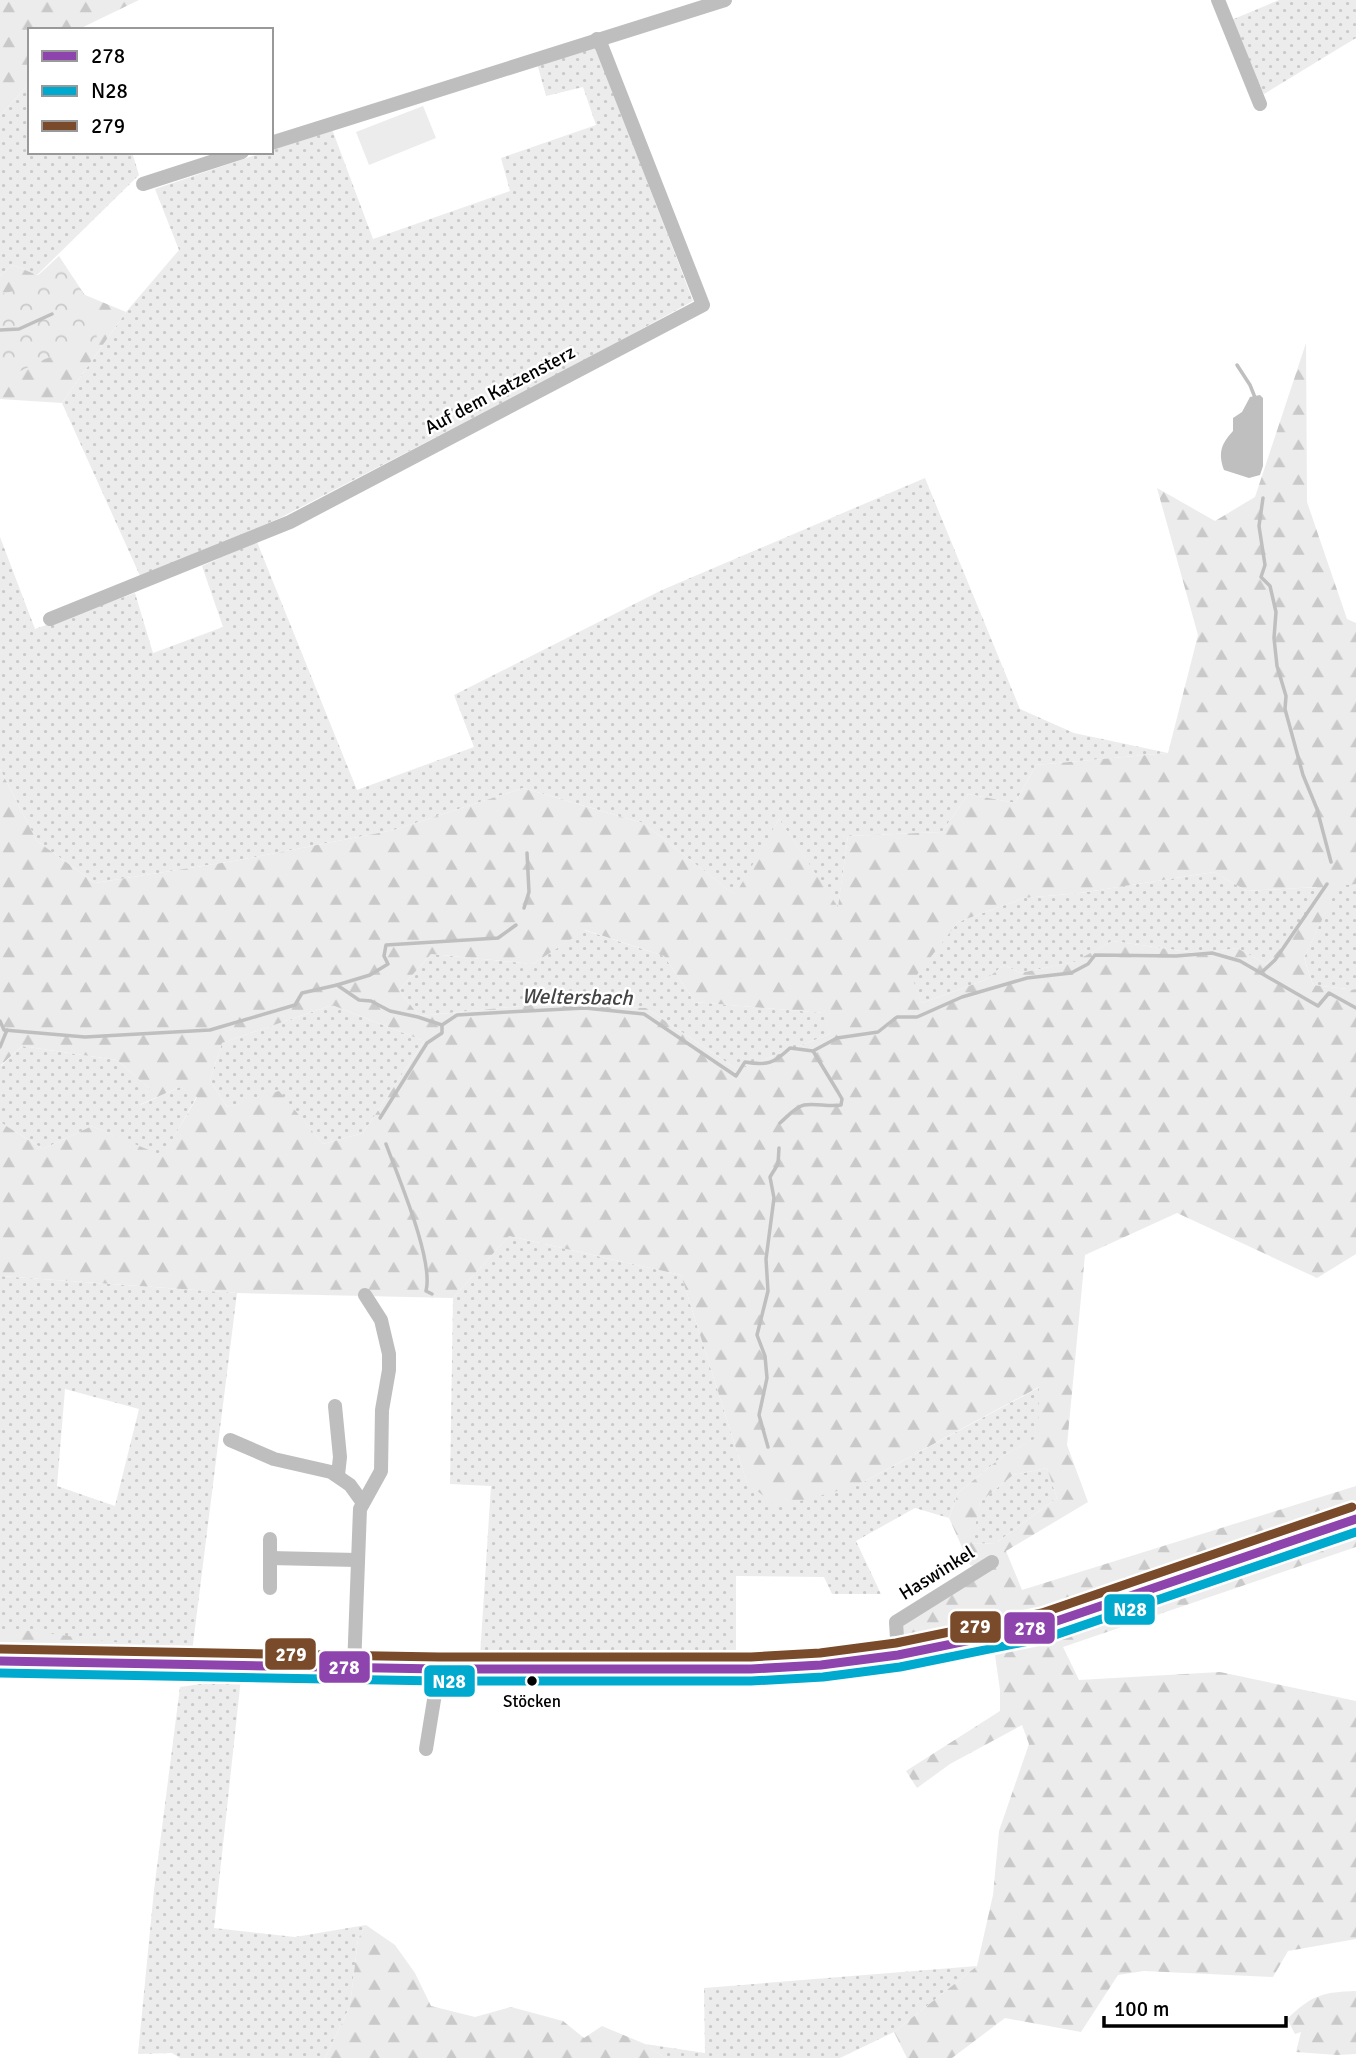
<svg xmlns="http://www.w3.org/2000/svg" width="1356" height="2058" font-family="Signika,sans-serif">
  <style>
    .grass { fill: url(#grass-dots); fill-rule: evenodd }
    .forest { fill: url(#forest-firs); fill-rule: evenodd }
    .park { fill: url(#park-crowns) }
    .pitch { fill: #ececec }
    .water { fill: #bfbfbf }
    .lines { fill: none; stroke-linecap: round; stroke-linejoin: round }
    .stream { stroke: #bfbfbf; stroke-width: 3.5 }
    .street { stroke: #bebebe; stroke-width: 14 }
    .secondary { stroke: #b8b8b8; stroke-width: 21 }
    .bus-1-casing { stroke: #fff; stroke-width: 14 }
    .bus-2-casing { stroke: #fff; stroke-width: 14 }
    .bus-3-casing { stroke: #fff; stroke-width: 14 }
    .bus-1 { stroke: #8e44ad; stroke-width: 9 }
    .bus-2 { stroke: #00a9ce; stroke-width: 9 }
    .bus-3 { stroke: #7a4b2a; stroke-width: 9 }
    .bus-dot { fill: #000; stroke: #fff; stroke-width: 2.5 }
    .labels { text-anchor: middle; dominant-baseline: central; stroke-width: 5; stroke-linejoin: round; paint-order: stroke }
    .bus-label { font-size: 17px; fill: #000; stroke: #fff }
    .street-label { font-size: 19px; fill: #000; stroke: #fff }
    .water-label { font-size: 21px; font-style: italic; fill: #444; stroke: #fff }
    .line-badge { stroke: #fff; stroke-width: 2.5 }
    .badge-label { font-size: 19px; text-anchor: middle; font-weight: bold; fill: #fff }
  </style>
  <defs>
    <pattern id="grass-dots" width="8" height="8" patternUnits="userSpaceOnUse" patternTransform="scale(1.75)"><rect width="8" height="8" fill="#ececec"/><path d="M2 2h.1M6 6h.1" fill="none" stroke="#c9c9c9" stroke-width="1.8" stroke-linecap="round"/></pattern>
    <pattern id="forest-firs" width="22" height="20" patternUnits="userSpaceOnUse" patternTransform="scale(1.75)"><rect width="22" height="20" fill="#ececec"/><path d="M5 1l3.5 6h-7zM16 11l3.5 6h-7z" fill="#c9c9c9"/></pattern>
    <pattern id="park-crowns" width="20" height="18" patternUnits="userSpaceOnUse" patternTransform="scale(1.75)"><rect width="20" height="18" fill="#ececec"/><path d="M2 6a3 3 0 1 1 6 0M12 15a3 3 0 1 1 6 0" fill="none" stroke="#c9c9c9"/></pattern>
  </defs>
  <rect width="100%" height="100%" fill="#fff"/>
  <g class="grass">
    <polygon points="1279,0 1356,0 1356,38 1264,94 1254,80 1229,21"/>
    <polygon points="595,45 693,301 579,363 280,518 141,578 62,403 126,312 179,250 155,189 264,152 271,152 271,150 332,129 373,239 510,191 501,158 596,125 583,87 546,96 537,63"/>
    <polygon points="30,82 30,152 132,152 139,175 37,275 13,265 0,276 0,116"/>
    <polygon points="925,478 1020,709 1074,733 1168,753 1036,765 1015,803 968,794 942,832 848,836 838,908 779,819 736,896 643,823 523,788 394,830 234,861 95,883 37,841 0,769 0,537 35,629 135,593 153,653 223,627 202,566 257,542 357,790 474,747 454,695 662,590"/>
    <polygon points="1214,872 1247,891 1318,887 1302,925 1266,964 1237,948 1203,954 1112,941 1075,962 1020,973 1004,965 985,980 922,1003 912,980 958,922 1024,898 1080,893"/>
    <polygon points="1345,883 1356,884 1356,990 1313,985 1304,958 1338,885"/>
    <polygon points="584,930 664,956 695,1002 824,1013 830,1034 738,1070 646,1008 530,1005 419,1016 399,990 431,954 533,964"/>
    <polygon points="332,1005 424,1041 363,1133 323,1144 279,1092 227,1107 210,1080 222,1043"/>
    <polygon points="22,1046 117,1060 150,1089 140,1105 180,1087 197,1096 163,1157 92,1126 43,1149 0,1122 0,1064 1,1066"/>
    <polygon points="509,1236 681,1275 747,1483 856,1486 1040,1387 1039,1437 1004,1455 958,1493 949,1518 915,1508 856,1541 881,1594 832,1594 824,1577 736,1576 736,1659 480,1656 491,1486 450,1484 453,1298"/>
    <path d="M0,1276l237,17 -45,359 -192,-23zM65,1389l74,20 -24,97 -58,-20z"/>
    <polygon points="1047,1468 1057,1498 996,1543 971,1544 980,1502 1013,1475"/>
    <polygon points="241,1678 214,1928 295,1937 366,1925 358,1939 350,2006 325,2058 180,2058 172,2053 138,2054 154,1890 180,1687"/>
    <polygon points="977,1966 894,2032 840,2058 665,2058 645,2044 705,2053 704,1988"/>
  </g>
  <g class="forest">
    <polygon points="0,0 139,0 77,30 30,30 30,82 0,116"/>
    <polygon points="13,265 126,312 62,403 0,399 0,276"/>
    <path d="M1306,343l1,159 40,117 9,4v261l-18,2 -34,72 9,27 43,5v264l-39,24 -140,-65 -92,42 -18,190 21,57 -82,49 16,39 334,-104v61l-293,100 16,33 141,-8 136,29v238l-68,12 -15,26 -129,-6 -26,4 -37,57 -76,-14 -53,40h-45l-13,-26 83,-66 16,-71 6,-64 30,-87 -7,-19 -72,39 -33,24 -11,-17 94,-60v-21l-6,-42 -89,-2 -5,-23 84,-55 -14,-3 -21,-47 9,-25 46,-38 34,-18 1,-50 -183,99 -78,21 -31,-24 -66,-208 -172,-39 -56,62 -216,-5 -237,-17v-154l43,27 49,-23 71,30 34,-59 -17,-10 -41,18 11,-16 -33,-29 -95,-14 -22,20v-297l37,72 58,42 139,-22 160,-31 129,-42 120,35 92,72 44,-76 59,88 10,-71 94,-4 26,-38 47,9 21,-38 132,-12 30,-118 -41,-147 58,33 40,-24zM1214,872l33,19 70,-4 -15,38 -36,39 -29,-16 -34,6 -91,-13 -38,21 -54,11 -16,-8 -19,15 -63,23 -9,-23 45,-58 66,-24 56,-5zM585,930l79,26 31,46 128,11 7,21 -92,36 -92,-62 -116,-3 -111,11 -20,-26 32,-36 102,10zM332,1005l92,36 -61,92 -40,11 -44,-53 -52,16 -17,-27 12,-37zM1047,1468l10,30 -61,45 -24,1 8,-42 33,-27z"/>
    <polygon points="0,1629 14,1629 192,1652 0,1647"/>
    <polygon points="366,1925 395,1945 415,1973 431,2006 475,2017 511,2007 563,2021 584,2038 602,2026 645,2044 665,2058 325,2058 350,2006 358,1939"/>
    <path d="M1356,1991v63l-19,1 -41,-3 5,-20 -6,2 -8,-15c25,-24 36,-27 69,-28z"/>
  </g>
  <path class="park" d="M59,256l27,41 12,44 -53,18 -45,22v-87c25,-3 41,-22 59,-38z"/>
  <polygon class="pitch" points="423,106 436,138 369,165 356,132"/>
  <path class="water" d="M1260,395l3,3v68l-3,9 -11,3 -25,-8c-6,-17 -3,-26 9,-39v-13l9,-6 8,-15z"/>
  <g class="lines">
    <g class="stream">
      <polyline points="0,330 19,329 52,314"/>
      <polyline points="1237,365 1250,385 1256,400"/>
      <polyline points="1263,498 1259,526 1265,565 1261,577 1270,586 1276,612 1274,638 1277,666 1286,696 1285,709 1303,775 1317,809 1331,862"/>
      <polyline points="524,908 529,892 527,853"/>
      <polyline points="1262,972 1275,960 1327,884"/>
      <polyline points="337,985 370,975 388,964 384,956 386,945 498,938 516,925"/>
      <path d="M0,1021l4,9 81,7 125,-7 85,-25 7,-12 35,-8 22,15 12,1 19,10 28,6 24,8 15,-10 51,-3 77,-4 59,6 92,62 9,-14c23,4 29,1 45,-14l23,3 24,-13 41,-6 19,-15h20l45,-20 65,-19 44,-5 17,-9 7,-9 81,1 36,-3 28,8 78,45 11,-13 27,15"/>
      <polyline points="0,1047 7,1030"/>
      <polyline points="380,1118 427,1043 442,1033 442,1026"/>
      <path d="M780,1123c7,-6 15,-16 24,-18 12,-2 24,2 37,0l1,-6 -4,-7 -25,-41"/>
      <path d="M386,1144c12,33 48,116 40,147l6,3"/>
      <polyline points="768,1447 759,1415 767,1378 765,1356 757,1335 768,1291 766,1259 774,1198 770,1177 778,1164 779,1148"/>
    </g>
    <g class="street">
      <polyline points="1218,0 1260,104"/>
      <polyline points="271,143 725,0"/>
      <polyline points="143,184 242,152"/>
      <polyline points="50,619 290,522 703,305 602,47 597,39"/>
      <polyline points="335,1406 340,1457 338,1475"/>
      <polyline points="230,1440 274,1459 331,1472 350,1485 363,1503"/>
      <polyline points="270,1539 270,1588"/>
      <polyline points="270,1558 357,1560"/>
      <polyline points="898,1655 896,1622 992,1562"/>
      <polyline points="354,1668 360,1509 381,1471 382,1410 389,1370 389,1354 381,1320 365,1295"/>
      <polyline points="426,1749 439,1669"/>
    </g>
    <polyline class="secondary" points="0,1661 439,1669 751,1669 821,1665 898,1655 1045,1625 1356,1519"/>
    <defs>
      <polyline id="bus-1" points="0,1661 439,1669 751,1669 821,1665 898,1655 1045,1625 1356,1519"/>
      <polyline id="bus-2" points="0,1673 439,1681 751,1681 823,1677 900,1667 1049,1637 1356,1532"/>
      <polyline id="bus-3" points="0,1649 439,1657 751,1657 820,1653 896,1643 1042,1613 1352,1507"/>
    </defs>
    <use href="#bus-1" class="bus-1-casing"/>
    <use href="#bus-2" class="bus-2-casing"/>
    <use href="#bus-3" class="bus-3-casing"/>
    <use href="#bus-1" class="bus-1"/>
    <use href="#bus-2" class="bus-2"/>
    <use href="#bus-3" class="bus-3"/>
  </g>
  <circle class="bus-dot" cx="532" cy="1681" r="6"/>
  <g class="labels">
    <g class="bus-label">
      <text x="532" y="1701">Stöcken</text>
    </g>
    <g class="street-label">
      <text transform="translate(500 390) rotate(-28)">Auf dem Katzensterz</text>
      <text transform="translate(937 1573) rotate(-32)">Haswinkel</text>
    </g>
    <g class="water-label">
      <text transform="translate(577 997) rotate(1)">Weltersbach</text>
    </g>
  </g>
  <g class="line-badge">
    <rect x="1103" y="1593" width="53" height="33" rx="7" fill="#00a9ce"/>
    <rect x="949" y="1610" width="53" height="34" rx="7" fill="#7a4b2a"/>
    <rect x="1003" y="1611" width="53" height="34" rx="7" fill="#8e44ad"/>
    <rect x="264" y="1637" width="53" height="34" rx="7" fill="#7a4b2a"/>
    <rect x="318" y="1650" width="53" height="34" rx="7" fill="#8e44ad"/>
    <rect x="423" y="1664" width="53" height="34" rx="7" fill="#00a9ce"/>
  </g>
  <g class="badge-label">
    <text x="1130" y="1616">N28</text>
    <text x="975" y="1633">279</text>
    <text x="1030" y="1635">278</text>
    <text x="291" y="1661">279</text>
    <text x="344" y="1674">278</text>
    <text x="449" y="1688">N28</text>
  </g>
  <rect x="28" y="28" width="245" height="126" fill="#ffffff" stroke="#999999" stroke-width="2"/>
  <rect x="42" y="51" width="35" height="10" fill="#8e44ad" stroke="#999999" stroke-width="2"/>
  <text x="91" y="63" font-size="21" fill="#000000">278</text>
  <rect x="42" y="86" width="35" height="10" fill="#00a9ce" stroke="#999999" stroke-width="2"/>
  <text x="91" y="98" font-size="21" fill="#000000">N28</text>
  <rect x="42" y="121" width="35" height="10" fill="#7a4b2a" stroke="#999999" stroke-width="2"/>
  <text x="91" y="133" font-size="21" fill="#000000">279</text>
  <path d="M1104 2016v10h182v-10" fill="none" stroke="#000000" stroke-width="3.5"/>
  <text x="1114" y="2016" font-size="21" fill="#000000" stroke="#ffffff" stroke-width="5" paint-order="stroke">100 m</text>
</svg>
